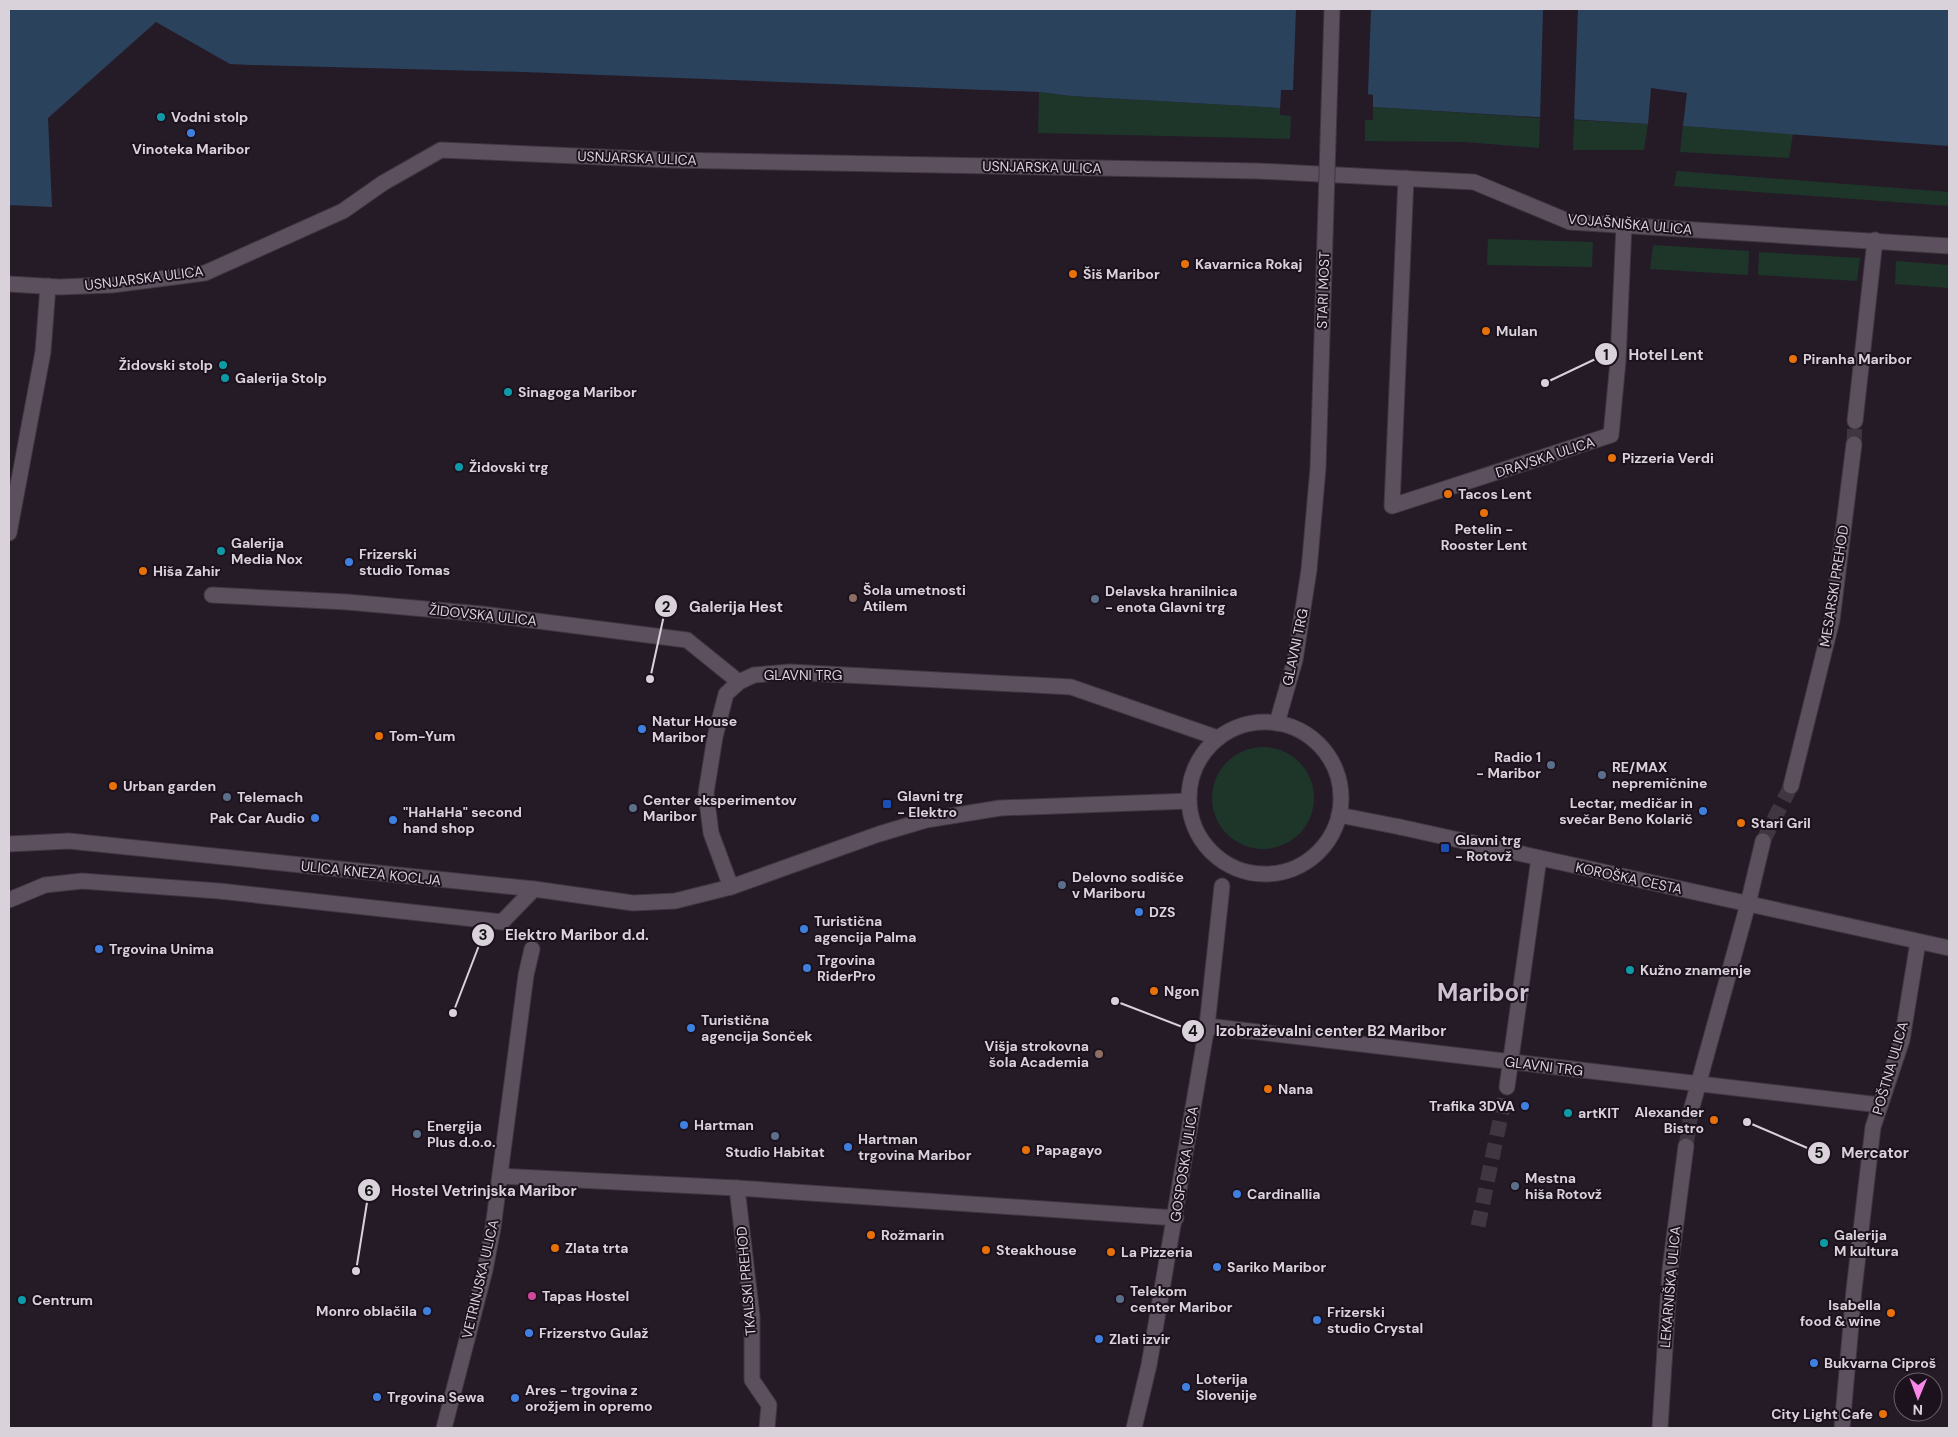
<svg xmlns="http://www.w3.org/2000/svg" width="1958" height="1437" font-family="'DM Sans',sans-serif">
  <style>
    .green { fill: #1e352a }
    .water { fill: #2b425c }
    .pier { fill: #251b27 }
    .lines { fill: none; stroke-linecap: round; stroke-linejoin: round }
    .street-tunnel { stroke: #403642; stroke-width: 15; stroke-dasharray: 15 8; stroke-linecap: butt }
    .lane-casing { stroke: #3f3740; stroke-width: 17 }
    .street-casing { stroke: #3f3740; stroke-width: 17 }
    .secondary-casing { stroke: #3f3740; stroke-width: 17 }
    .lane { stroke: #5c505e; stroke-width: 15 }
    .street { stroke: #5c505e; stroke-width: 15 }
    .secondary { stroke: #5c505e; stroke-width: 15 }
    .secondary-bridge-casing { stroke: #3f3740; stroke-width: 17; stroke-linecap: butt }
    .secondary-bridge { stroke: #5c505e; stroke-width: 15 }
    .culture-dot { fill: #0f9aa8; stroke: #1c121e; stroke-width: 2 }
    .shop-dot { fill: #3f7fe0; stroke: #1c121e; stroke-width: 2 }
    .food-dot { fill: #e8710a; stroke: #1c121e; stroke-width: 2 }
    .education-dot { fill: #8d6e63; stroke: #1c121e; stroke-width: 2 }
    .service-dot { fill: #5c6f8a; stroke: #1c121e; stroke-width: 2 }
    .transit-dot { fill: #1a4fb4; stroke: #1c121e; stroke-width: 2 }
    .hotel-dot { fill: #d1479c; stroke: #1c121e; stroke-width: 2 }
    .labels { text-anchor: middle; dominant-baseline: central; stroke-width: 4; stroke-linejoin: round; paint-order: stroke }
    .poi-label { font-size: 14px; font-weight: bold; fill: #d9d2da; stroke: #1c121e; text-anchor: start }
    .street-label { font-size: 14px; fill: #d9d2da; stroke: #1c121e }
    .town-label { font-size: 24px; font-weight: bold; fill: #cfc1d1; stroke: #1c121e }
    .leader { fill: none; stroke: #d9d2da; stroke-width: 2 }
    .callout-dot { fill: #d9d2da; stroke: #1c121e; stroke-width: 2 }
    .mark-label { font-size: 15px; text-anchor: middle; font-weight: bold; fill: #111 }
    .callout-label { font-size: 15px; text-anchor: middle; font-weight: bold; fill: #d9d2da; stroke: #1c121e; stroke-width: 4; stroke-linejoin: round; paint-order: stroke }
  </style>
  <rect width="100%" height="100%" fill="#251b27"/>
  <g class="green">
    <polygon points="1039,92 1071,96 1280,108 1280,115 1291,116 1290,139 1038,133"/>
    <polygon points="1373,107 1540,118 1539,148 1465,142 1365,141 1365,120 1373,120"/>
    <polygon points="1574,120 1648,124 1644,150 1573,150"/>
    <polygon points="1683,126 1793,134 1789,158 1680,152"/>
    <polygon points="1677,171 1949,192 1949,206 1674,186"/>
    <polygon points="1488,239 1593,242 1592,267 1487,265"/>
    <polygon points="1653,245 1749,251 1748,275 1650,269"/>
    <polygon points="1759,252 1860,258 1857,281 1758,275"/>
    <polygon points="1896,261 1949,265 1949,288 1895,284"/>
    <circle cx="1263" cy="798" r="51"/>
  </g>
  <polygon class="water" points="9,9 1949,9 1949,146 1683,126 1687,93 1651,88 1648,124 1373,107 1280,108 1071,96 1039,92 524,72 251,65 230,64 156,22 48,118 52,207 9,205"/>
  <g class="pier">
    <polygon points="1296,9 1371,9 1368,94 1373,95 1373,110 1280,110 1281,90 1293,90"/>
    <polygon points="1543,9 1578,9 1574,122 1540,120"/>
  </g>
  <g class="lines">
    <g class="street-tunnel">
      <polyline points="1854,444 1855,421"/>
      <polyline points="1763,841 1791,786"/>
      <polyline points="1686,1146 1692,1107"/>
      <polyline points="1478,1226 1507,1087"/>
    </g>
    <defs>
      <g id="lane">
        <polyline points="1406,178 1392,506 1611,435 1618,361 1624,225"/>
        <polyline points="1339,815 1400,827"/>
        <polyline points="9,900 45,885 82,881 219,891 502,922 534,889"/>
      </g>
      <g id="street">
        <polyline points="9,284 59,287 112,285 205,273 343,211 383,183 441,150 670,160 1258,171 1474,182 1570,222 1949,246"/>
        <polyline points="1855,421 1875,240"/>
        <polyline points="9,533 43,352 48,286"/>
        <polyline points="212,595 347,602 482,614 687,640 739,682"/>
        <polyline points="1791,786 1832,620 1854,444"/>
        <polyline points="1400,827 1949,948"/>
        <polyline points="731,887 711,833 706,793 715,737 726,694 739,682 754,675 790,672 1071,687 1218,738"/>
        <polyline points="1207,1026 1222,886"/>
        <polyline points="1507,1087 1539,858"/>
        <polyline points="1692,1107 1748,904 1763,841"/>
        <polyline points="500,1176 737,1188 1176,1218"/>
        <polyline points="737,1188 752,1316 752,1380 769,1405 767,1428"/>
        <polyline points="444,1428 485,1270 493,1228 526,975 532,949"/>
        <polyline points="1134,1428 1149,1365 1207,1026 1880,1105"/>
        <polyline points="1660,1428 1670,1269 1686,1146"/>
        <polyline points="1842,1428 1854,1290 1873,1127 1902,1040 1918,942"/>
      </g>
      <g id="secondary">
        <circle cx="1265" cy="798" r="76"/>
        <polyline points="1277,723 1295,660 1309,570"/>
        <polyline points="9,844 69,841 534,889 633,903 675,901 731,887 879,834 926,820 1000,808 1189,801"/>
      </g>
    </defs>
    <use href="#lane" class="lane-casing"/>
    <use href="#street" class="street-casing"/>
    <use href="#secondary" class="secondary-casing"/>
    <use href="#lane" class="lane"/>
    <use href="#street" class="street"/>
    <use href="#secondary" class="secondary"/>
    <defs>
      <polyline id="secondary-bridge" points="1309,570 1318,468 1332,9"/>
    </defs>
    <use href="#secondary-bridge" class="secondary-bridge-casing"/>
    <use href="#secondary-bridge" class="secondary-bridge"/>
  </g>
  <g class="culture-dot">
    <circle cx="161" cy="117" r="5"/>
    <circle cx="223" cy="365" r="5"/>
    <circle cx="225" cy="378" r="5"/>
    <circle cx="508" cy="392" r="5"/>
    <circle cx="459" cy="467" r="5"/>
    <circle cx="221" cy="551" r="5"/>
    <circle cx="1630" cy="970" r="5"/>
    <circle cx="1568" cy="1113" r="5"/>
    <circle cx="1824" cy="1243" r="5"/>
    <circle cx="22" cy="1300" r="5"/>
  </g>
  <g class="shop-dot">
    <circle cx="191" cy="133" r="5"/>
    <circle cx="349" cy="562" r="5"/>
    <circle cx="642" cy="729" r="5"/>
    <circle cx="1703" cy="811" r="5"/>
    <circle cx="315" cy="818" r="5"/>
    <circle cx="393" cy="820" r="5"/>
    <circle cx="1139" cy="912" r="5"/>
    <circle cx="804" cy="929" r="5"/>
    <circle cx="99" cy="949" r="5"/>
    <circle cx="807" cy="968" r="5"/>
    <circle cx="691" cy="1028" r="5"/>
    <circle cx="1525" cy="1106" r="5"/>
    <circle cx="684" cy="1125" r="5"/>
    <circle cx="848" cy="1147" r="5"/>
    <circle cx="1237" cy="1194" r="5"/>
    <circle cx="1217" cy="1267" r="5"/>
    <circle cx="427" cy="1311" r="5"/>
    <circle cx="1317" cy="1320" r="5"/>
    <circle cx="529" cy="1333" r="5"/>
    <circle cx="1099" cy="1339" r="5"/>
    <circle cx="1814" cy="1363" r="5"/>
    <circle cx="1186" cy="1387" r="5"/>
    <circle cx="377" cy="1397" r="5"/>
    <circle cx="515" cy="1398" r="5"/>
  </g>
  <g class="food-dot">
    <circle cx="1185" cy="264" r="5"/>
    <circle cx="1073" cy="274" r="5"/>
    <circle cx="1486" cy="331" r="5"/>
    <circle cx="1793" cy="359" r="5"/>
    <circle cx="1612" cy="458" r="5"/>
    <circle cx="1448" cy="494" r="5"/>
    <circle cx="1484" cy="513" r="5"/>
    <circle cx="143" cy="571" r="5"/>
    <circle cx="379" cy="736" r="5"/>
    <circle cx="113" cy="786" r="5"/>
    <circle cx="1741" cy="823" r="5"/>
    <circle cx="1154" cy="991" r="5"/>
    <circle cx="1268" cy="1089" r="5"/>
    <circle cx="1714" cy="1120" r="5"/>
    <circle cx="1026" cy="1150" r="5"/>
    <circle cx="871" cy="1235" r="5"/>
    <circle cx="555" cy="1248" r="5"/>
    <circle cx="986" cy="1250" r="5"/>
    <circle cx="1111" cy="1252" r="5"/>
    <circle cx="1891" cy="1313" r="5"/>
    <circle cx="1883" cy="1414" r="5"/>
  </g>
  <g class="education-dot">
    <circle cx="853" cy="598" r="5"/>
    <circle cx="1099" cy="1054" r="5"/>
  </g>
  <g class="service-dot">
    <circle cx="1095" cy="599" r="5"/>
    <circle cx="1551" cy="765" r="5"/>
    <circle cx="1602" cy="775" r="5"/>
    <circle cx="227" cy="797" r="5"/>
    <circle cx="633" cy="808" r="5"/>
    <circle cx="1062" cy="885" r="5"/>
    <circle cx="417" cy="1134" r="5"/>
    <circle cx="775" cy="1136" r="5"/>
    <circle cx="1515" cy="1186" r="5"/>
    <circle cx="1120" cy="1299" r="5"/>
  </g>
  <g class="transit-dot">
    <rect x="882" y="799" width="10" height="10" rx="2.5"/>
    <rect x="1440" y="843" width="10" height="10" rx="2.5"/>
  </g>
  <circle class="hotel-dot" cx="532" cy="1296" r="5"/>
  <g class="labels">
    <g class="poi-label">
      <text x="171" y="117">Vodni stolp</text>
      <text x="191" y="149" text-anchor="middle">Vinoteka Maribor</text>
      <text x="1195" y="264">Kavarnica Rokaj</text>
      <text x="1083" y="274">Šiš Maribor</text>
      <text x="1496" y="331">Mulan</text>
      <text x="1803" y="359">Piranha Maribor</text>
      <text x="213" y="365" text-anchor="end">Židovski stolp</text>
      <text x="235" y="378">Galerija Stolp</text>
      <text x="518" y="392">Sinagoga Maribor</text>
      <text x="1622" y="458">Pizzeria Verdi</text>
      <text x="469" y="467">Židovski trg</text>
      <text x="1458" y="494">Tacos Lent</text>
      <text x="1484" y="529" text-anchor="middle">Petelin -<tspan x="1484" dy="16">Rooster Lent</tspan></text>
      <text x="231" y="543">Galerija<tspan x="231" dy="16">Media Nox</tspan></text>
      <text x="359" y="554">Frizerski<tspan x="359" dy="16">studio Tomas</tspan></text>
      <text x="153" y="571">Hiša Zahir</text>
      <text x="863" y="590">Šola umetnosti<tspan x="863" dy="16">Atilem</tspan></text>
      <text x="1105" y="591">Delavska hranilnica<tspan x="1105" dy="16">- enota Glavni trg</tspan></text>
      <text x="652" y="721">Natur House<tspan x="652" dy="16">Maribor</tspan></text>
      <text x="389" y="736">Tom-Yum</text>
      <text x="1541" y="757" text-anchor="end">Radio 1<tspan x="1541" dy="16">- Maribor</tspan></text>
      <text x="1612" y="767">RE/MAX<tspan x="1612" dy="16">nepremičnine</tspan></text>
      <text x="123" y="786">Urban garden</text>
      <text x="897" y="796">Glavni trg<tspan x="897" dy="16">- Elektro</tspan></text>
      <text x="237" y="797">Telemach</text>
      <text x="643" y="800">Center eksperimentov<tspan x="643" dy="16">Maribor</tspan></text>
      <text x="1693" y="803" text-anchor="end">Lectar, medičar in<tspan x="1693" dy="16">svečar Beno Kolarič</tspan></text>
      <text x="403" y="812">"HaHaHa" second<tspan x="403" dy="16">hand shop</tspan></text>
      <text x="305" y="818" text-anchor="end">Pak Car Audio</text>
      <text x="1751" y="823">Stari Gril</text>
      <text x="1455" y="840">Glavni trg<tspan x="1455" dy="16">- Rotovž</tspan></text>
      <text x="1072" y="877">Delovno sodišče<tspan x="1072" dy="16">v Mariboru</tspan></text>
      <text x="1149" y="912">DZS</text>
      <text x="814" y="921">Turistična<tspan x="814" dy="16">agencija Palma</tspan></text>
      <text x="109" y="949">Trgovina Unima</text>
      <text x="817" y="960">Trgovina<tspan x="817" dy="16">RiderPro</tspan></text>
      <text x="1640" y="970">Kužno znamenje</text>
      <text x="1164" y="991">Ngon</text>
      <text x="701" y="1020">Turistična<tspan x="701" dy="16">agencija Sonček</tspan></text>
      <text x="1089" y="1046" text-anchor="end">Višja strokovna<tspan x="1089" dy="16">šola Academia</tspan></text>
      <text x="1278" y="1089">Nana</text>
      <text x="1515" y="1106" text-anchor="end">Trafika 3DVA</text>
      <text x="1704" y="1112" text-anchor="end">Alexander<tspan x="1704" dy="16">Bistro</tspan></text>
      <text x="1578" y="1113">artKIT</text>
      <text x="694" y="1125">Hartman</text>
      <text x="427" y="1126">Energija<tspan x="427" dy="16">Plus d.o.o.</tspan></text>
      <text x="858" y="1139">Hartman<tspan x="858" dy="16">trgovina Maribor</tspan></text>
      <text x="1036" y="1150">Papagayo</text>
      <text x="775" y="1152" text-anchor="middle">Studio Habitat</text>
      <text x="1525" y="1178">Mestna<tspan x="1525" dy="16">hiša Rotovž</tspan></text>
      <text x="1247" y="1194">Cardinallia</text>
      <text x="881" y="1235">Rožmarin</text>
      <text x="1834" y="1235">Galerija<tspan x="1834" dy="16">M kultura</tspan></text>
      <text x="565" y="1248">Zlata trta</text>
      <text x="996" y="1250">Steakhouse</text>
      <text x="1121" y="1252">La Pizzeria</text>
      <text x="1227" y="1267">Sariko Maribor</text>
      <text x="1130" y="1291">Telekom<tspan x="1130" dy="16">center Maribor</tspan></text>
      <text x="542" y="1296">Tapas Hostel</text>
      <text x="32" y="1300">Centrum</text>
      <text x="1881" y="1305" text-anchor="end">Isabella<tspan x="1881" dy="16">food &amp; wine</tspan></text>
      <text x="417" y="1311" text-anchor="end">Monro oblačila</text>
      <text x="1327" y="1312">Frizerski<tspan x="1327" dy="16">studio Crystal</tspan></text>
      <text x="539" y="1333">Frizerstvo Gulaž</text>
      <text x="1109" y="1339">Zlati izvir</text>
      <text x="1824" y="1363">Bukvarna Ciproš</text>
      <text x="1196" y="1379">Loterija<tspan x="1196" dy="16">Slovenije</tspan></text>
      <text x="525" y="1390">Ares - trgovina z<tspan x="525" dy="16">orožjem in opremo</tspan></text>
      <text x="387" y="1397">Trgovina Sewa</text>
      <text x="1873" y="1414" text-anchor="end">City Light Cafe</text>
    </g>
    <g class="street-label">
      <text transform="translate(637 158) rotate(2)">USNJARSKA ULICA</text>
      <text transform="translate(1042 167) rotate(1)">USNJARSKA ULICA</text>
      <text transform="translate(1630 224) rotate(5)">VOJAŠNIŠKA ULICA</text>
      <text transform="translate(144 278) rotate(-7)">USNJARSKA ULICA</text>
      <text transform="translate(1323 290) rotate(-88)">STARI MOST</text>
      <text transform="translate(1545 457) rotate(-18)">DRAVSKA ULICA</text>
      <text transform="translate(1834 586) rotate(-81)">MESARSKI PREHOD</text>
      <text transform="translate(483 615) rotate(6)">ŽIDOVSKA ULICA</text>
      <text transform="translate(1295 647) rotate(-78)">GLAVNI TRG</text>
      <text x="803" y="675">GLAVNI TRG</text>
      <text transform="translate(371 873) rotate(6)">ULICA KNEZA KOCLJA</text>
      <text transform="translate(1629 878) rotate(12)">KOROŠKA CESTA</text>
      <text transform="translate(1544 1066) rotate(7)">GLAVNI TRG</text>
      <text transform="translate(1890 1068) rotate(-74)">POŠTNA ULICA</text>
      <text transform="translate(1184 1164) rotate(-81)">GOSPOSKA ULICA</text>
      <text transform="translate(480 1279) rotate(-77)">VETRINJSKA ULICA</text>
      <text transform="translate(746 1281) rotate(-95)">TKALSKI PREHOD</text>
      <text transform="translate(1670 1287) rotate(-85)">LEKARNIŠKA ULICA</text>
    </g>
    <g class="town-label">
      <text x="1483" y="992">Maribor</text>
    </g>
  </g>
  <path class="leader" d="M1545 383L1606 354M650 679L666 606M453 1013L483 935M1115 1001L1193 1031M1747 1122L1819 1153M356 1271L369 1190"/>
  <g class="callout-dot">
    <circle cx="1545" cy="383" r="5"/>
    <circle cx="650" cy="679" r="5"/>
    <circle cx="453" cy="1013" r="5"/>
    <circle cx="1115" cy="1001" r="5"/>
    <circle cx="1747" cy="1122" r="5"/>
    <circle cx="356" cy="1271" r="5"/>
    <circle cx="1606" cy="354" r="12"/>
    <circle cx="666" cy="606" r="12"/>
    <circle cx="483" cy="935" r="12"/>
    <circle cx="1193" cy="1031" r="12"/>
    <circle cx="1819" cy="1153" r="12"/>
    <circle cx="369" cy="1190" r="12"/>
  </g>
  <g class="mark-label">
    <text x="1606" y="360">1</text>
    <text x="666" y="612">2</text>
    <text x="483" y="940">3</text>
    <text x="1193" y="1036">4</text>
    <text x="1819" y="1158">5</text>
    <text x="369" y="1196">6</text>
  </g>
  <g class="callout-label">
    <text x="1666" y="360">Hotel Lent</text>
    <text x="736" y="612">Galerija Hest</text>
    <text x="577" y="940">Elektro Maribor d.d.</text>
    <text x="1331" y="1036">Izobraževalni center B2 Maribor</text>
    <text x="1875" y="1158">Mercator</text>
    <text x="484" y="1196">Hostel Vetrinjska Maribor</text>
  </g>
  <rect width="1958" height="1437" fill="none" stroke="#d9d2da" stroke-width="20"/>
  <g transform="translate(1918 1397) rotate(181)"><circle r="24" fill="#1c121e" stroke="#685f69"/>
  <path d="M0-4L9 19L0 12L-9 19Z" fill="#f987e9"/>
  <text y="-8" font-size="14" font-weight="bold" text-anchor="middle" fill="#d9d2da">N</text>
  </g>
</svg>
